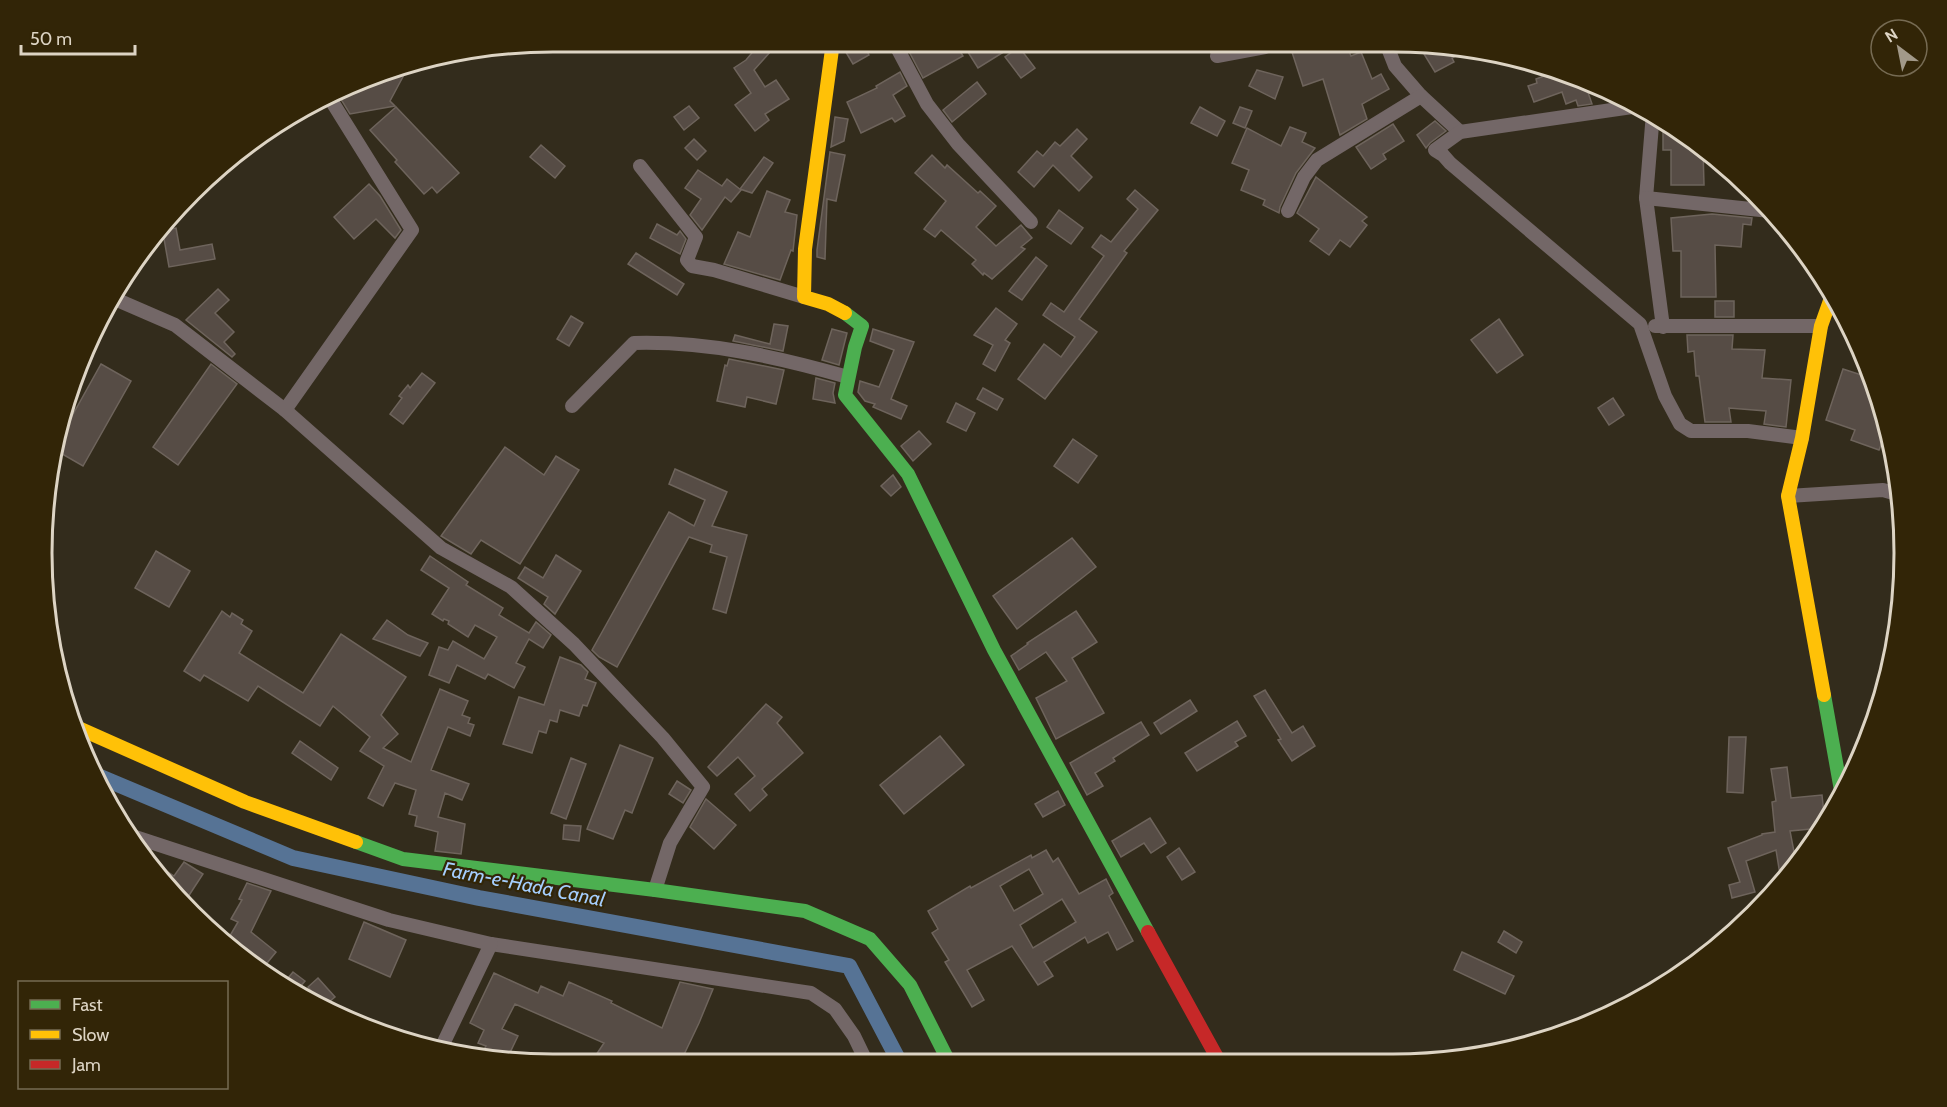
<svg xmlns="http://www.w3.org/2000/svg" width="1947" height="1107" font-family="Cabin,sans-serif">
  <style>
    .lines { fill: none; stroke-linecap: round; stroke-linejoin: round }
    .canal { stroke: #567395; stroke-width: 16 }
    .building { fill: #564c45; stroke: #6e645c; stroke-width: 1.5; fill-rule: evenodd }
    .street { stroke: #736767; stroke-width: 14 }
    .fast { stroke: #4caf50; stroke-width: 14 }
    .slow { stroke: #ffc107; stroke-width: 14 }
    .jam { stroke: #c62828; stroke-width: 14 }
    .labels { text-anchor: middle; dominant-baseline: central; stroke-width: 4.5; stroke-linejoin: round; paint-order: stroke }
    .water-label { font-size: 20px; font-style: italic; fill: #a5cefe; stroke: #322507 }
    .rim { fill: none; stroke: #ddd4c4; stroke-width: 3 }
  </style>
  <rect width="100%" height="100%" fill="#332c1c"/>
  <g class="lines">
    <polyline class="canal" points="98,776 293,858 479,898 849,966 900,1063"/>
  </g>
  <g class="building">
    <polygon points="761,42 771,51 754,70 765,87 776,80 789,99 765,114 769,120 755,131 735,105 751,93 734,68 746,60"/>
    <polygon points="845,42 862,42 869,55 853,64 844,49"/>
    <polygon points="904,42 943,42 945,48 955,43 963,56 923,78"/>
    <polygon points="977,43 1018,43 978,68 966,49"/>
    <polygon points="1300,43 1325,43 1329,51 1346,44 1351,56 1361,52 1372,79 1381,74 1389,89 1362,104 1367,119 1340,135 1323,79 1303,86 1290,46"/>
    <polygon points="1439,46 1465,51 1452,58 1454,62 1435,72 1424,54"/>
    <polygon points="1019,47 1035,68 1021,78 1005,57"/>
    <polygon points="399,67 406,71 390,101 395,106 350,114 339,96 389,69"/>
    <polygon points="1257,70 1283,77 1275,99 1249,86"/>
    <polygon points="1560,70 1584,81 1592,104 1578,106 1576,100 1566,104 1562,92 1534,102 1528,86 1537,83 1536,79"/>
    <polygon points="900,72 907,86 893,95 905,116 895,122 892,118 861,133 847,102 877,88 876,86"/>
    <polygon points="977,82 986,94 952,122 943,110"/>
    <polygon points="689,106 699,118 684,130 674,117"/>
    <polygon points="396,107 459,173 437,193 432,187 424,194 405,173 395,162 397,160 370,130"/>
    <polygon points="1200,107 1225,121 1217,136 1191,123"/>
    <polygon points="1240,107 1252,111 1245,128 1233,123"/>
    <polygon points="835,117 848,119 844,141 831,147"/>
    <polygon points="1663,120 1703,149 1704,185 1671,185 1671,150 1663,150"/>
    <polygon points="1435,121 1446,131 1430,143 1426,148 1417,135"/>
    <polygon points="1393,124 1404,141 1383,154 1386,159 1371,169 1356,147"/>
    <polygon points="1290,127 1306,133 1302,142 1315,148 1296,173 1280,207 1279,213 1263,205 1265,200 1241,190 1249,170 1232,163 1247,128 1281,146"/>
    <polygon points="1077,129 1087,139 1071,156 1092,177 1079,191 1053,165 1034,187 1018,172 1037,151 1043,156 1055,142 1060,146"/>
    <polygon points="694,139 706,151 697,160 685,148"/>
    <polygon points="541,145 565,166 555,178 530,157"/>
    <polygon points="830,152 845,155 836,201 827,199 825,259 817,257 817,250"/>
    <polygon points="932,155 945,168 947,165 978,193 980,191 996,206 976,227 996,246 1021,225 1032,238 1021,247 1025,249 992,279 984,273 983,275 972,264 976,260 941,230 935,237 924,229 946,201 915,173"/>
    <polygon points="764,157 773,163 752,193 740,189"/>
    <polygon points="698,170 722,186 727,179 741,190 731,202 725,197 702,230 690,215 701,199 685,188"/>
    <polygon points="1316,177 1367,217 1362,221 1367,225 1350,247 1340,240 1329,255 1310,241 1319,229 1297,213"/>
    <polygon points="369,184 380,196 401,230 395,238 376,219 354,239 334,217"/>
    <polygon points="1135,190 1158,210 1124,251 1127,253 1079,319 1097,332 1045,399 1018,379 1044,344 1061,357 1075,337 1043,315 1051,303 1064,312 1104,256 1092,247 1101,235 1111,242 1138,209 1127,199"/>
    <polygon points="767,191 790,200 785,212 797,215 793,251 791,250 780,280 724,264 738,232 750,237"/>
    <polygon points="1059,210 1083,228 1071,244 1047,227"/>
    <polygon points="1712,214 1752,218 1751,225 1743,224 1741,247 1715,245 1716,297 1681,297 1681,251 1673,251 1671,218"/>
    <polygon points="657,224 677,235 680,231 686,239 680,254 650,238"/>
    <polygon points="176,228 180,250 212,244 215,259 169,267 163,233 165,230"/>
    <polygon points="636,253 684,284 677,295 628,264"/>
    <polygon points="1036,257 1047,266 1022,300 1009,291"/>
    <polygon points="218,289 229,300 215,313 234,332 224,342 235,354 232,357 186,320"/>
    <rect x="1715" y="301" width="19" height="16"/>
    <polygon points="996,308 1017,324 1005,340 1010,343 995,371 983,364 993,345 974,335"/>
    <polygon points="571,316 583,323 569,346 557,339"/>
    <polygon points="1499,319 1523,355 1497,373 1471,340"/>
    <polygon points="774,324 788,326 783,351 733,341 735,335 770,344"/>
    <polygon points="832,329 847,333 839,365 822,360"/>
    <polygon points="873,329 914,342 891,399 907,406 901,419 873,407 875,404 865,401 858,392 860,381 879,387 894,350 870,341"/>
    <polygon points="1687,335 1733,335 1732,349 1765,350 1762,378 1791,380 1786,427 1764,424 1766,411 1729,408 1731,422 1705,422 1699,376 1696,376 1694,351 1688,352"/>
    <polygon points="729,359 784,370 776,404 747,397 745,407 717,401 725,365 727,366"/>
    <polygon points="101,364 131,381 83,466 57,451 57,443"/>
    <polygon points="211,364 237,384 178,465 153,447"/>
    <polygon points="1843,369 1871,378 1888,421 1890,434 1887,441 1883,440 1879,450 1851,440 1855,430 1826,420"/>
    <polygon points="422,373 435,383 403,424 390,414 402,398 399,396 408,385 410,388"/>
    <polygon points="816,378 835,383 833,393 835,403 813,399"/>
    <polygon points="983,388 1003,399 997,410 977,399"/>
    <polygon points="1613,398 1624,415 1609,425 1598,408"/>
    <polygon points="956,403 975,413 966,431 947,422"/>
    <polygon points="919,431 931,444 913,461 901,446"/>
    <polygon points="1073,439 1097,456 1078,483 1054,466"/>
    <polygon points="505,447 544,475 556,456 579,470 520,564 481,540 471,554 441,536"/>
    <polygon points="675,469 727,492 712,526 747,535 726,613 713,609 727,557 710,552 712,545 689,537 617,667 599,657 592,650 669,512 694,526 705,500 669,484"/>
    <polygon points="893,475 901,487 891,496 881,486"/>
    <polygon points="1072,538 1096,567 1017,629 993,596"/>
    <polygon points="156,551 190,571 169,607 135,588"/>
    <polygon points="556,555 581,571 555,614 544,604 548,597 518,578 525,567 543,578"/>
    <polygon points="430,556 468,582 466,585 503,608 499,615 529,633 536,622 551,635 543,648 529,639 516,663 525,667 514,688 488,674 485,679 457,665 449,683 429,675 439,647 448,650 453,641 484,659 497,637 475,625 468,637 448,624 449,621 444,619 443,621 432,614 449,588 421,570"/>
    <polygon points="222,611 230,617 232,613 243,620 241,624 252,631 239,653 303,693 341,634 406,677 381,715 398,734 383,748 411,762 440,689 468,701 462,715 470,718 468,723 474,725 470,736 448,727 431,770 469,784 462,800 445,793 438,817 465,824 461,854 435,851 438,832 415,826 417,816 409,814 416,790 395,783 383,806 368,798 384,766 360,751 370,737 333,706 320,726 258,686 248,701 204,675 200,681 184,671"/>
    <polygon points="1076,611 1097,642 1072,658 1104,713 1056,739 1036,698 1067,681 1046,652 1019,670 1011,656 1028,644 1027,643"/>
    <polygon points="387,620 408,635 428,643 420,656 373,639"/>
    <polygon points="560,657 581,665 588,672 585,679 596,683 587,706 583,705 579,716 560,710 557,722 550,720 546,733 539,731 532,753 503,744 519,697 544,705"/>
    <polygon points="1265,690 1292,733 1303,726 1315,746 1292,761 1278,740 1281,739 1254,696"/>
    <polygon points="1190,700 1197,711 1161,734 1154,723"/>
    <polygon points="766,704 782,717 777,723 803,753 762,789 767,795 750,811 735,794 755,776 738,757 717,776 708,767"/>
    <polygon points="1237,721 1246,736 1235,742 1238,746 1197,771 1185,753"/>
    <polygon points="1141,722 1149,735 1113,758 1115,761 1095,773 1103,786 1087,795 1070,763"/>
    <polygon points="940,736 964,765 904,814 880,785"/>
    <polygon points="1729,737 1746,737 1743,793 1727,792"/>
    <polygon points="300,741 338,768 331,780 292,753"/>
    <polygon points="620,745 653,758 632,813 625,810 613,839 587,829"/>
    <polygon points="571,758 586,764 566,819 551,813"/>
    <polygon points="1787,767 1791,798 1822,795 1824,814 1833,813 1822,828 1790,831 1796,862 1781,881 1776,850 1746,861 1755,892 1732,898 1729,885 1740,882 1728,848 1762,835 1762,834 1775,832 1772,802 1776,801 1771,769"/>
    <polygon points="677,781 691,790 683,803 669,794"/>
    <polygon points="1058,791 1065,805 1043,817 1035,804"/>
    <polygon points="706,799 736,825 714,849 690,827"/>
    <polygon points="1150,818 1166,843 1151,853 1144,843 1121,857 1112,841"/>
    <polygon points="564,825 581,826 579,841 563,839"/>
    <polygon points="1179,848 1195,872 1182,880 1167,857"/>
    <path d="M1046,850l7,12 5,-4 21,36 27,-15 7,14 -4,3 24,45 -16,9 -9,-18 -20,11 -3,-6 -41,25 9,14 -15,9 -26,-39 -45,24 17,30 -12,7 -27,-45 4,-2 -17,-27 6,-4 -10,-18 42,-25 1,2 60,-33 1,3zM1029,869l14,25 -29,17 -14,-25zM1062,899l14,23 -43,26 -13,-23z"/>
    <polygon points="149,859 174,876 184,862 203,874 184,903 169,890"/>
    <polygon points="247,883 271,891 251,932 276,952 263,968 228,939 238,922 231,919 242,900 239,899"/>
    <polygon points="364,922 406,940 390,977 349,959"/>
    <polygon points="1504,931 1522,942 1516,953 1498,942"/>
    <polygon points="1462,952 1514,976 1505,994 1454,970"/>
    <polygon points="293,972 305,981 294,994 283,984"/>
    <polygon points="494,973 538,993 541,986 563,996 569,982 612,1001 611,1003 662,1028 680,982 713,989 699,1023 680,1063 637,1064 619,1055 612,1064 590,1064 604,1043 515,1004 502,1029 518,1036 506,1061 481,1056 486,1046 478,1043 484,1030 470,1023"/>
    <polygon points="318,978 335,997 324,1006 308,987"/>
  </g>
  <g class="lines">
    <g class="street">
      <polyline points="894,42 927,104 958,144 1031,222"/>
      <polyline points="1386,43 1395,66 1421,96 1460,132"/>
      <polyline points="1217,56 1265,47 1276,43"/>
      <polyline points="1639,106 1460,132 1435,150 1443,155 1450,163 1640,324 1665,396 1680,424 1691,431 1748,431 1802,438"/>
      <polyline points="1653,113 1646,198 1663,327"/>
      <polyline points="640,166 696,237 687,260 692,266 714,270 804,297"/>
      <polyline points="1646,198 1770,211"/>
      <polyline points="1288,211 1304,177 1317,160 1421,96"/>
      <polyline points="115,299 175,325 285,410 441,548 511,587 574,644 663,738 703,787 670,843 655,890"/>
      <polyline points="1655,326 1821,326"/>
      <path d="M572,406l62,-63c73,-2 144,14 214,34"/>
      <polyline points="285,410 412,230 331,100"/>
      <polyline points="1788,496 1883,490 1900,495"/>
      <polyline points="135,837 389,920 491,944 811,993 835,1009 854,1036 867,1063"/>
      <polyline points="445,1049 443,1044 491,944"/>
    </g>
    <g class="fast">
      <polyline points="845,313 862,326 855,347 845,395 908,474 994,650 1148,932"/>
      <polyline points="1824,695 1842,796"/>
      <polyline points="356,842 403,859 655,890 805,911 870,939 910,985 949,1062"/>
    </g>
    <g class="slow">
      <polyline points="833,42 805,249 804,297 828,304 845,313"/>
      <polyline points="1824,695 1788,496 1802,438 1821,326 1832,295"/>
      <polyline points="76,727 245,802 356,842"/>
    </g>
    <polyline class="jam" points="1148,932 1219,1061"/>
  </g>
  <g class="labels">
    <g class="water-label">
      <text transform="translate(524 884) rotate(11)">Farm-e-Hada Canal</text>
    </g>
  </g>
  <path d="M0 0H1947V1107H0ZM553 52H1393A501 501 0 0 1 1894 553V553A501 501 0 0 1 1393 1054H553A501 501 0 0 1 52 553V553A501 501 0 0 1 553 52Z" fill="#322507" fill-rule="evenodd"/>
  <path class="rim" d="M553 52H1393A501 501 0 0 1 1894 553V553A501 501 0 0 1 1393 1054H553A501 501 0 0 1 52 553V553A501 501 0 0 1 553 52Z"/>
  <rect x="18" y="981" width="210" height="108" fill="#322507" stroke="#766b53" stroke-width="1.5"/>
  <rect x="30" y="1000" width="30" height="9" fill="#4caf50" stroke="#766b53" stroke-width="1.5"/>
  <text x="72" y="1011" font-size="18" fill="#ddd4c4">Fast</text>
  <rect x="30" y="1030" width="30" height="9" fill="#ffc107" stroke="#766b53" stroke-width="1.5"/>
  <text x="72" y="1041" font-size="18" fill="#ddd4c4">Slow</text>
  <rect x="30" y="1060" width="30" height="9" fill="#c62828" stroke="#766b53" stroke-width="1.5"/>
  <text x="72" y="1071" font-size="18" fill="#ddd4c4">Jam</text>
  <g transform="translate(1899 48) rotate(328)"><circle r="28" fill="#322507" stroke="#766b53" stroke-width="1.5"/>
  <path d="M0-4.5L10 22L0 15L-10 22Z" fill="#a29989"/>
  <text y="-9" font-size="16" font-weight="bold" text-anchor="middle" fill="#ddd4c4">N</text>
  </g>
  <path d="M21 45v9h114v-9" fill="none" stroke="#ddd4c4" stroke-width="3"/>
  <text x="30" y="45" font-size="18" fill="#ddd4c4" stroke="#322507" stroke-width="4.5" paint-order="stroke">50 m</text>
</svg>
